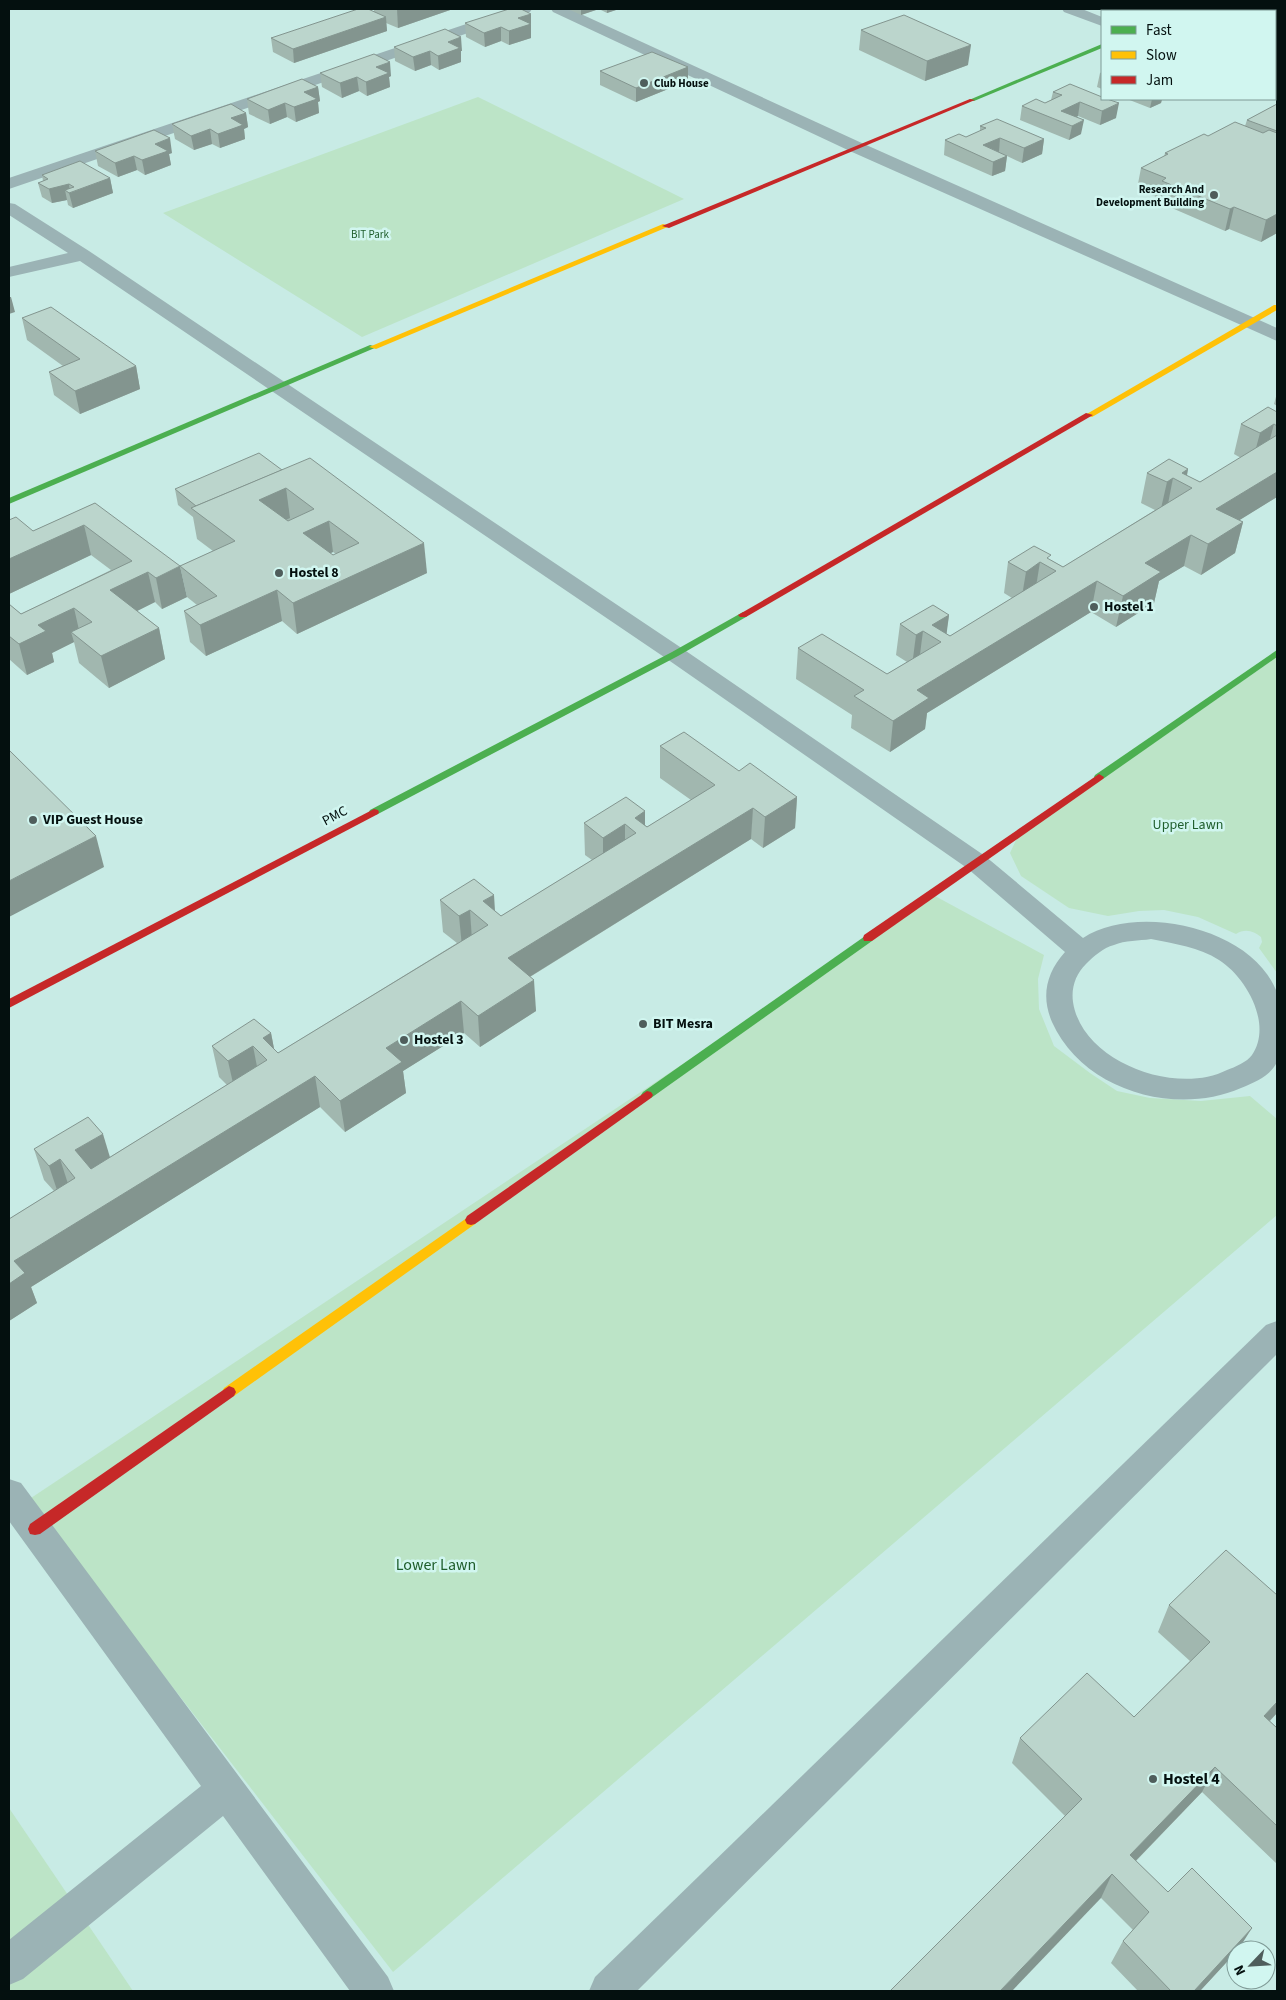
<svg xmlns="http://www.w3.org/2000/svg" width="1286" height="2000" font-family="'Source Sans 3',sans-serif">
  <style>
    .built { fill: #c8ebe5; fill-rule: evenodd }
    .green { fill: #bce4c7 }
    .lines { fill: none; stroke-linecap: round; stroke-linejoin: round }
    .street { fill: #9bb3b5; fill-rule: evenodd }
    .fast { fill: #4caf50; fill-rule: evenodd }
    .slow { fill: #ffc107; fill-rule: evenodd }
    .jam { fill: #c62828; fill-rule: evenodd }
    .wall { fill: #a1b7af; fill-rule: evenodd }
    .shaded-wall { fill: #83958f }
    .building { fill: #bbd5cc; stroke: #83958f; fill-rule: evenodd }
    .poi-dot { fill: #4f5e5c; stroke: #d1f6f0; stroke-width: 2 }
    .labels { text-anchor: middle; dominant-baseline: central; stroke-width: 5; stroke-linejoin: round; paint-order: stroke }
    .far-poi-label { font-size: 11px; font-weight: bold; fill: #04100f; stroke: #d1f6f0; text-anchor: start }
    .far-park-label { font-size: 11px; fill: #1f5e2c; stroke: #d1f6f0 }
    .poi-label { font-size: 14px; font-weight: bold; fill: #04100f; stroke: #d1f6f0; text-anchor: start }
    .street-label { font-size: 14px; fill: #04100f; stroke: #d1f6f0 }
    .park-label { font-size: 14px; fill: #1f5e2c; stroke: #d1f6f0 }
    .near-park-label { font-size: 16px; fill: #1f5e2c; stroke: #d1f6f0 }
    .near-poi-label { font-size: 16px; font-weight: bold; fill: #04100f; stroke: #d1f6f0; text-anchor: start }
  </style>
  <rect width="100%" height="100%" fill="#d9eeea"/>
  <path class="built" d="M9,9h1268v1982h-1268zM1102,11h173v88h-173zM1236,1950h30v30h-30z"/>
  <g class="green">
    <polygon points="1105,9 1277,9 1277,70 1275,70 1275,11 1112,11"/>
    <polygon points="478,97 684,199 362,337 163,213"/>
    <path d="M1277,657v316l-18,-25 3,-6 -1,-5c-7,-6 -16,-9 -25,-3l-38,-17 -34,-7 -25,1 -31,5 -39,-8 -48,-32 -11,-23 7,-15z"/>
    <polygon points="935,896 1044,955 1038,979 1039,1009 1054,1046 1090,1073 1117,1091 1150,1098 1201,1101 1250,1096 1277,1119 1277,1215 393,1972 28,1500"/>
    <polygon points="9,1808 133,1991 9,1991"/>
  </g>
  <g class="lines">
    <g class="street">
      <polygon points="511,9 532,9 530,12 9,189 9,178"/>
      <polygon points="551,9 570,9 864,144 1277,328 1277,341 852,152 553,12"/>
      <polygon points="1062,9 1082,9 1102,17 1102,26 1064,12"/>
      <polygon points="1180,9 1198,9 1197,11 1179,11"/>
      <polygon points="1275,82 1277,83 1277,93 1275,92"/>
      <path d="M9,203l6,1 74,47 594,398 302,207 98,82c54,-35 167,-11 193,52 4,9 1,58 1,72 -7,14 -21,20 -36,26 -66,29 -159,2 -189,-66 -11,-25 -6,-49 13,-70l-98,-84 -300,-209 -587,-398 -71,16v-10l59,-14 -59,-38zM1151,939c24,5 48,8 68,21 27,17 54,64 33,95 -5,7 -17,12 -25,15 -51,26 -145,-8 -154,-68 -2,-15 3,-28 13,-38 8,-8 17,-16 28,-19 11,-5 25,-4 37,-6z"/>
      <polygon points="1277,1321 1277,1354 637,1991 589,1991 595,1977 1266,1325"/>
      <polygon points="9,1479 21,1483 388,1977 394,1991 350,1991 223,1816 23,1979 9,1985 9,1940 201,1786 9,1521"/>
    </g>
    <g class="fast">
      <polygon points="1102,44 1102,48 974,101 969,100"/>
      <polygon points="370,345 377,347 9,504 9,498"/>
      <polygon points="743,612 748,615 746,617 678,656 378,814 374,815 369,812 370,810 672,652"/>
      <polygon points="1277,650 1277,657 1103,779 1095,779 1094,777 1095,775"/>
      <polygon points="868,934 872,935 873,938 872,941 651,1098 643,1098 641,1095 643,1092"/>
    </g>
    <g class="slow">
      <polygon points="663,224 670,226 376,349 369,347"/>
      <polygon points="1274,305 1277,305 1277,310 1092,417 1085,415"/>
      <polygon points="471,1215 475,1216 477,1220 475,1224 234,1396 229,1398 224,1396 222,1392 224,1388"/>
    </g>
    <g class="jam">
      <polygon points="970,99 975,100 669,228 662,226"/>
      <polygon points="1086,413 1093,415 746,617 740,617 738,615"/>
      <polygon points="1099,774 1104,777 1103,779 872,941 864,941 863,938 864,935"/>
      <polygon points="374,809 378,810 379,812 378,814 9,1008 9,999"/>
      <polygon points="647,1091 651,1092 653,1095 651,1098 475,1224 471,1225 467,1224 465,1220 467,1216"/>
      <polygon points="229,1386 234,1388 236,1392 234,1396 40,1534 35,1535 30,1534 28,1529 30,1524"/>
    </g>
  </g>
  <g class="wall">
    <polygon points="374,9 453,9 398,28 386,23 387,31 294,63 273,52 271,38 374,11"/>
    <polygon points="568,9 619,9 607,13 599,9 581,15"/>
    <polygon points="531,14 531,38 509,45 501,41 485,47 466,37 465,23"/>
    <polygon points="861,30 968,65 925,81 859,50"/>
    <polygon points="394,47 462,51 461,51 461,62 439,70 431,65 415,71 395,61"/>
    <polygon points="688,67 688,81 636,102 600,85 600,71"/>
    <polygon points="1102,72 1102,89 1097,87 1100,73"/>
    <polygon points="320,73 391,76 389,77 390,87 367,96 359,91 342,98 322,87"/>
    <polygon points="1070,84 1116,118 1100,125 1078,116 1077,117 1081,134 1069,140 1020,120 1022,106 1045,103 1051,100 1053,92"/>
    <polygon points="318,87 320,101 318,102 319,113 296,122 287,117 270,124 249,114 247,99"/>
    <polygon points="1127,99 1162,99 1161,103 1150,108"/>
    <polygon points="1277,104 1277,233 1261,242 1229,229 1225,231 1158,202 1159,198 1137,189 1141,168 1164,157 1165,153 1208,136 1245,126 1247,120"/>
    <polygon points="246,113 248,127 244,129 245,139 220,148 212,144 194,150 175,139 172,124"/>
    <polygon points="980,126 1044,139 1042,154 1022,163 1007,156 1005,171 992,176 944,155 945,140 966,137 980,131"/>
    <polygon points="95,151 172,153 169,154 171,165 145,175 137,170 118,177 98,166"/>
    <polygon points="42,175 110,178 113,193 73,208 68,205 67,200 52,203 42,197 38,183 43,181"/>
    <polygon points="22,318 136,366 140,389 80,414 54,395 49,372 63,366 27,340"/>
    <polygon points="1277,393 1277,406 1274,404"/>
    <polygon points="1277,412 1277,497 1239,520 1243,522 1235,553 1201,575 1184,566 1159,581 1154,603 1116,627 1091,612 927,713 925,729 890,752 851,728 852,715 796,679 798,648 887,674 907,662 896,655 900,624 949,615 946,634 950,636 1012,598 1004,593 1008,562 1051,560 1063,567 1155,510 1141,503 1147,473 1188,469 1187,476 1200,482 1241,458 1234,454 1241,424"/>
    <path d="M282,470l145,103 -130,61 -15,-13 -76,35 -16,-14 -6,-31 13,-6 -10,-8 -7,-31 33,-15 -16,-12 -4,-22 -15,-12 -3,-16zM333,552l3,2 -3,1 -3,-2z"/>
    <polygon points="95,503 187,597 162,609 155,602 137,611 159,628 165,659 109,688 79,663 74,642 52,653 54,662 27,675 9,659 9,604 21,614 111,570 91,555 9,594 9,520 33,531"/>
    <polygon points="660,746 739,771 797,797 795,828 763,848 751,839 530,977 536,1011 480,1047 464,1033 403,1071 406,1093 345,1132 320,1107 31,1287 37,1303 9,1321 9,1219 54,1191 44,1180 34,1149 110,1157 227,1085 219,1077 212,1046 271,1033 274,1049 278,1053 457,943 443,932 440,900 495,911 501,916 592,860 585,855 584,823 645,811 645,825 647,827 691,800 660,778"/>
    <polygon points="1277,1595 1277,1713 1270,1721 1277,1728 1277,1864 1202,1792 1136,1861 1168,1892 1236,1950 1236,1952 1200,1991 1138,1991 1111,1963 1123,1941 1133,1930 1101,1898 1065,1816 1012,1763 1020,1738 1134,1717 1190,1661 1158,1632 1169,1605"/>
  </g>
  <g class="shaded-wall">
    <polygon points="397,9 453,9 398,28"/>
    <polygon points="581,9 599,9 581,15"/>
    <polygon points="607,9 619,9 607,13"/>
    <polygon points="531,14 531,38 509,45 509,31 518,18"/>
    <polygon points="386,17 387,31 294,63 293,49"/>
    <polygon points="501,27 501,41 485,47 484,33"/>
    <polygon points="461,37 462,51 461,51 461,62 439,70 438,56 448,42"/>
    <polygon points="971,45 968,65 925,81 927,61"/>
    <polygon points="430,51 431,65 415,71 413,57"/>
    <polygon points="390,62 391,76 389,77 390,87 367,96 366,82 376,67"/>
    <polygon points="688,67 688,81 636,102 636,88"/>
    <polygon points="357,77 359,91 342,98 340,83"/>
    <polygon points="318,87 320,101 318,102 319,113 296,122 294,107 304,92"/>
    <polygon points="1152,99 1162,99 1161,103 1150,108"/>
    <polygon points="1080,102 1078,116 1064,123 1061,111"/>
    <polygon points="285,103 287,117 270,124 268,110"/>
    <polygon points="1119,103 1116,118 1100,125 1102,111"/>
    <polygon points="246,113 248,127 244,129 245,139 220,148 218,134 231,118"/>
    <polygon points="1084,120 1081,134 1069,140 1072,126"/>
    <polygon points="210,129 212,144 194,150 191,136"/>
    <polygon points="170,138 172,153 169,154 171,165 145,175 142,160 155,144"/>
    <polygon points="1000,138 999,152 983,145"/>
    <polygon points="1044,139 1042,154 1022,163 1024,148"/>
    <polygon points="134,156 137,170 118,177 115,163"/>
    <polygon points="1007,156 1005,171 992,176 993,162"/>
    <polygon points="110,178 113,193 73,208 69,193 65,190 67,200 52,203 49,189 69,184 70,193"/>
    <polygon points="1234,207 1229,229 1225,231 1230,209"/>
    <polygon points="1277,214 1277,233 1261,242 1266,220"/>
    <polygon points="9,297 11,297 15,312 9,314"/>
    <polygon points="136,366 140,389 80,414 75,391"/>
    <polygon points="1274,424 1266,454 1252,463 1260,433"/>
    <polygon points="1188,469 1185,484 1182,473"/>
    <polygon points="1277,472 1277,497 1209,539 1216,509"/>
    <polygon points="1173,478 1167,509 1160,513 1167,482"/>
    <polygon points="286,488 290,518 264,530 259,500"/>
    <polygon points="329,521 333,552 308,564 303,533"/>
    <polygon points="1243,522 1235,553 1201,575 1208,544"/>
    <polygon points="84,525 91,555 9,594 9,559"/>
    <polygon points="1191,535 1184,566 1159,581 1154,603 1116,627 1123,596 1145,563"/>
    <polygon points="424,543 427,573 297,634 293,603"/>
    <polygon points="1040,562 1035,593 1021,602 1026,572"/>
    <polygon points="180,566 187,597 162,609 156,578"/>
    <polygon points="148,572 155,602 117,621 110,590"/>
    <polygon points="1097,581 1091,612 927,713 925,729 890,752 893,721 917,690"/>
    <polygon points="277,590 282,621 206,656 200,625"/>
    <polygon points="74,608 81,639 71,632 74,642 52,653 54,662 27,675 19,644 38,625"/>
    <polygon points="949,615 945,646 941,642 932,625"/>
    <polygon points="159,628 165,659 109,688 101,656"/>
    <polygon points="923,631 919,662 912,666 916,635"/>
    <polygon points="797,797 795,828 763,848 765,817"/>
    <polygon points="753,808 751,839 510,989 508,958"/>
    <polygon points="645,811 645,843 636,833 635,818"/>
    <polygon points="625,824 625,855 603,869 603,838"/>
    <polygon points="96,836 104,867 9,917 9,881"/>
    <polygon points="494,895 496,926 488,925 483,901"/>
    <polygon points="470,910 472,941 462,947 459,916"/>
    <polygon points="534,980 536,1011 480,1047 478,1016"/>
    <polygon points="461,1001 464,1033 403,1071 406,1093 345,1132 340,1101 386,1048"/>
    <polygon points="271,1033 277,1064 263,1038"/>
    <polygon points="253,1046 259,1077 235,1092 228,1061"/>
    <polygon points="315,1076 320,1107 31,1287 37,1303 9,1321 9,1284 14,1261"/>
    <polygon points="103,1134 112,1164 85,1181 75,1150"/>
    <polygon points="60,1159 70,1190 59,1196 49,1166"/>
    <polygon points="1277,1702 1277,1713 1250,1741 1264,1716"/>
    <polygon points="1215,1767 1202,1792 1119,1878 1130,1855"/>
    <polygon points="1112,1874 1101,1898 1012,1991 1000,1991"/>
    <polygon points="1252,1928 1238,1950 1236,1950 1236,1952 1200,1991 1194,1991"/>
  </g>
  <g class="building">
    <polygon points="358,9 368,9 386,17 293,49 271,38"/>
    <polygon points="509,9 521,9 531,14 518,18 531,24 509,31 501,27 484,33 465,23"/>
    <polygon points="904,15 971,45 927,61 861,30"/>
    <polygon points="445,29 461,37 448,42 460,48 438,56 430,51 413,57 394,47"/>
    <polygon points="652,52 688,67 636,88 600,71"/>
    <polygon points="374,54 390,62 376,67 389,73 366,82 357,77 340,83 320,73"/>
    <polygon points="302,79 318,87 304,92 317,99 294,107 285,103 268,110 247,99"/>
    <polygon points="1070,84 1102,97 1102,99 1107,99 1119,103 1102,111 1080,102 1061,111 1084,120 1072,126 1022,106 1036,99 1045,103 1062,95 1053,92"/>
    <polygon points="231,104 246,113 231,118 243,125 218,134 210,129 191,136 172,124"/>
    <polygon points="1277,104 1277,131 1247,120"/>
    <polygon points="997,119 1044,139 1024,148 1000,138 983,145 1007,156 993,162 945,140 959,134 966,137 986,128 980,126"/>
    <polygon points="1235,122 1263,133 1269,130 1277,133 1277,214 1266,220 1234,207 1230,209 1162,181 1166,178 1141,168 1168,154 1165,153 1204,134 1208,136"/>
    <polygon points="154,130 170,138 155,144 168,151 142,160 134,156 115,163 95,151"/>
    <polygon points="80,161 110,178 69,193 65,190 74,187 69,184 49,189 38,183 48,179 42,175"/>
    <polygon points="51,307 136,366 75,391 49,372 80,359 22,318"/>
    <polygon points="1268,407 1277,412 1277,426 1274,424 1260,433 1241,424"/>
    <polygon points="1277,435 1277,472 1216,509 1243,522 1208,544 1191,535 1145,563 1161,572 1123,596 1097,581 917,690 929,698 893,721 854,696 864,690 798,648 822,634 887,674 941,642 923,631 916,635 900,624 933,605 949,615 932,625 950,636 1056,571 1040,562 1026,572 1008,562 1034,546 1051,555 1047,558 1063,567 1192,488 1173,478 1167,482 1147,473 1169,459 1188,469 1182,473 1200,482"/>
    <polygon points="259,453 282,470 196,506 175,489"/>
    <path d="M310,458l114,85 -131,60 -16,-13 -77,35 -16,-14 33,-15 -37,-30 55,-25 -44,-33zM286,488l28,21 -26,12 -29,-21zM329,521l30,22 -26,12 -30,-22z"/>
    <polygon points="95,503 180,566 156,578 148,572 110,590 159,628 101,656 71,632 92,622 74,608 38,625 46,631 19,644 9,636 9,604 21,614 132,561 84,525 9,559 9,520 16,517 33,531"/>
    <polygon points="684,732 739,771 750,763 797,797 765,817 753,808 508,958 534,980 478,1016 461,1001 386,1048 402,1062 340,1101 315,1076 14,1261 25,1273 9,1284 9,1219 75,1178 60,1159 49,1166 34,1149 88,1117 103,1134 75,1150 91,1169 267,1060 253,1046 228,1061 212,1046 254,1019 271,1033 263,1038 278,1053 488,925 470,910 459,916 440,900 474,879 494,895 483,901 501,916 636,833 625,824 603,838 584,823 626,797 645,811 635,818 647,827 715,785 660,746"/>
    <polygon points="9,750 96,836 9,881"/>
    <polygon points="1226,1550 1277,1595 1277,1702 1264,1716 1277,1728 1277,1826 1215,1767 1130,1855 1168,1892 1192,1868 1252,1928 1194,1991 1171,1991 1123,1941 1149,1912 1112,1874 1000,1991 890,1991 1082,1799 1020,1738 1087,1673 1134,1717 1210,1642 1169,1605"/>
  </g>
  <g class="poi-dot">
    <circle cx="644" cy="83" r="5"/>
    <circle cx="1214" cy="195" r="5"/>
    <circle cx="279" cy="573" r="5"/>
    <circle cx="1094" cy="607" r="5"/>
    <circle cx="33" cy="820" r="5"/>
    <circle cx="643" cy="1024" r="5"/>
    <circle cx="404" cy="1040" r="5"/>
    <circle cx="1153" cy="1779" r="5"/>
  </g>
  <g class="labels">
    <g class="far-poi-label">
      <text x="654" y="83">Club House</text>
      <text x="1204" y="189" text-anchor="end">Research And<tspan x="1204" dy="13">Development Building</tspan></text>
    </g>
    <g class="far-park-label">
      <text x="370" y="234">BIT Park</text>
    </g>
    <g class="poi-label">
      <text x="289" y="573">Hostel 8</text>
      <text x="1104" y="607">Hostel 1</text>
      <text x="43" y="820">VIP Guest House</text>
      <text x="653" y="1024">BIT Mesra</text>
      <text x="414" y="1040">Hostel 3</text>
    </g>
    <g class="street-label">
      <text transform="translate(335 816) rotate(-28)">PMC</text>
    </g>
    <g class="park-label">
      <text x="1188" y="825">Upper Lawn</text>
    </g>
    <g class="near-park-label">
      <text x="436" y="1565">Lower Lawn</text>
    </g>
    <g class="near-poi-label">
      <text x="1163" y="1779">Hostel 4</text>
    </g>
  </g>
  <rect width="1286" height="2000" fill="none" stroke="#04100f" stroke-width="20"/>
  <rect x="1101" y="10" width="175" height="90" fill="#d1f6f0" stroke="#7f9a96"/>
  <rect x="1111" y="26" width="25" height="8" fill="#4caf50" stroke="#7f9a96"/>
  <text x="1146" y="35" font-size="15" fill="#04100f">Fast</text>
  <rect x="1111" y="51" width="25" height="8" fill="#ffc107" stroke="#7f9a96"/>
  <text x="1146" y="60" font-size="15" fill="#04100f">Slow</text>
  <rect x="1111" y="76" width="25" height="8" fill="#c62828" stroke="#7f9a96"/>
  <text x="1146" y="85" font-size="15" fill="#04100f">Jam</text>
  <g transform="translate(1251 1965) rotate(245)"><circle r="24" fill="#d1f6f0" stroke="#7f9a96"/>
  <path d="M0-4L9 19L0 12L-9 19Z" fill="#4f5e5c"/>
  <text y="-8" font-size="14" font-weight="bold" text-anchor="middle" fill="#04100f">N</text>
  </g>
</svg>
